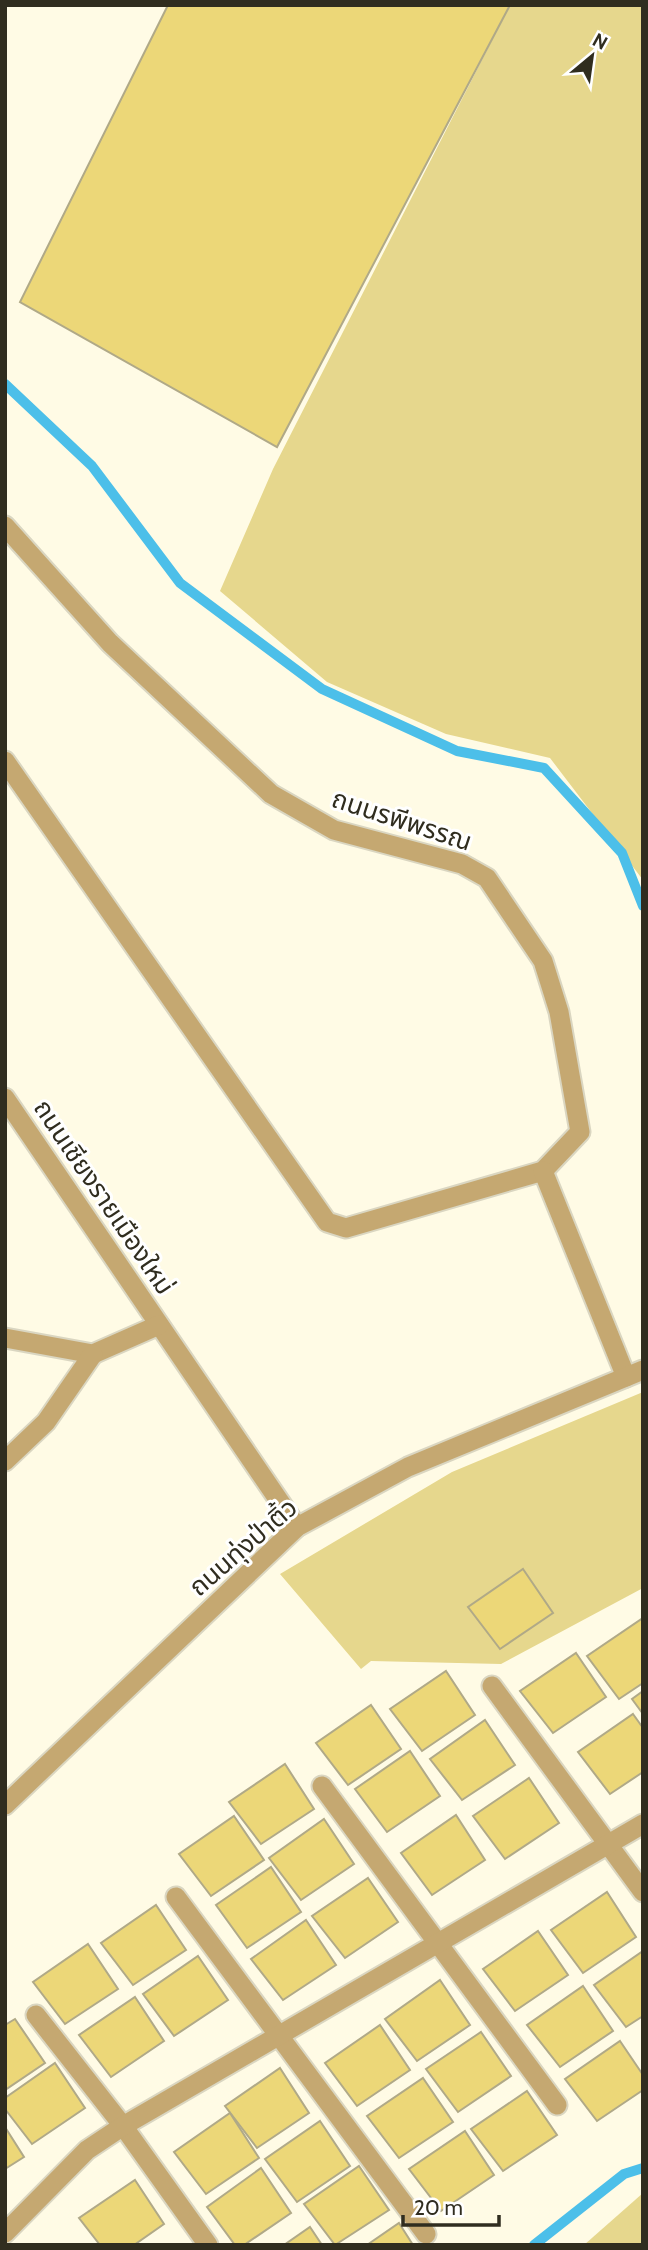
<svg xmlns="http://www.w3.org/2000/svg" width="648" height="2250" font-family="Cabin,'Noto Sans Thai',sans-serif">
  <style>
    .green { fill: #e6d78d }
    .lines { fill: none; stroke-linecap: round; stroke-linejoin: round }
    .stream { stroke: #4cbfe9; stroke-width: 10 }
    .building { fill: #ecd778; stroke: #b0a987; stroke-width: 2 }
    .minor-casing { stroke: #dad6c1; stroke-width: 23 }
    .tertiary-casing { stroke: #dad6c1; stroke-width: 23 }
    .minor { stroke: #c5a871; stroke-width: 19 }
    .tertiary { stroke: #c5a871; stroke-width: 19 }
    .labels { text-anchor: middle; dominant-baseline: central; stroke-width: 6; stroke-linejoin: round; paint-order: stroke }
    .street-label { font-size: 26px; fill: #302d1f; stroke: #fff }
  </style>
  <rect width="100%" height="100%" fill="#fffbe5"/>
  <g class="green">
    <polygon points="510,5 643,5 643,880 550,758 446,734 327,682 220,591 273,469"/>
    <polygon points="643,1392 643,1588 501,1664 371,1661 361,1669 280,1574 452,1472"/>
    <polygon points="643,2193 643,2245 584,2245"/>
  </g>
  <g class="lines">
    <g class="stream">
      <polyline points="5,384 92,466 180,583 322,689 457,751 544,768 622,853 643,906"/>
      <polyline points="534,2245 624,2174 643,2168"/>
    </g>
  </g>
  <g class="building">
    <polygon points="168,5 510,5 277,447 20,302"/>
    <polygon points="523,1569 553,1613 500,1649 468,1607"/>
    <polygon points="643,1618 643,1683 619,1699 587,1656"/>
    <polygon points="576,1653 606,1697 553,1733 520,1691"/>
    <polygon points="446,1671 475,1715 422,1751 390,1709"/>
    <polygon points="643,1691 643,1714 632,1699"/>
    <polygon points="371,1705 401,1749 348,1785 316,1743"/>
    <polygon points="633,1714 643,1728 643,1772 610,1794 578,1752"/>
    <polygon points="485,1720 515,1765 462,1800 430,1759"/>
    <polygon points="410,1751 440,1796 387,1832 355,1789"/>
    <polygon points="285,1764 314,1809 261,1844 229,1802"/>
    <polygon points="529,1778 559,1823 505,1859 473,1816"/>
    <polygon points="456,1815 485,1860 432,1895 401,1853"/>
    <polygon points="234,1816 264,1860 211,1896 179,1854"/>
    <polygon points="324,1819 354,1864 301,1900 269,1858"/>
    <polygon points="271,1867 301,1912 247,1948 216,1905"/>
    <polygon points="368,1878 398,1922 345,1958 312,1916"/>
    <polygon points="607,1892 636,1937 583,1973 551,1930"/>
    <polygon points="156,1905 186,1950 133,1985 101,1943"/>
    <polygon points="306,1920 336,1965 283,2000 251,1959"/>
    <polygon points="538,1931 568,1975 515,2011 483,1969"/>
    <polygon points="88,1944 118,1989 65,2024 33,1982"/>
    <polygon points="643,1951 643,2016 626,2027 594,1985"/>
    <polygon points="198,1956 228,2000 174,2036 143,1994"/>
    <polygon points="440,1980 470,2025 417,2061 385,2019"/>
    <polygon points="583,1986 613,2031 560,2067 527,2025"/>
    <polygon points="135,1997 164,2041 111,2077 79,2035"/>
    <polygon points="15,2019 45,2063 5,2090 5,2025"/>
    <polygon points="380,2025 410,2070 357,2106 325,2063"/>
    <polygon points="481,2032 511,2076 458,2112 426,2069"/>
    <polygon points="620,2041 643,2075 643,2090 597,2121 565,2079"/>
    <polygon points="55,2063 85,2108 32,2144 5,2109 5,2098"/>
    <polygon points="280,2068 309,2113 257,2148 225,2106"/>
    <polygon points="423,2078 453,2122 399,2158 367,2116"/>
    <polygon points="527,2091 557,2135 503,2171 471,2129"/>
    <polygon points="230,2113 259,2158 206,2194 174,2152"/>
    <polygon points="320,2121 350,2166 297,2202 265,2159"/>
    <polygon points="5,2127 24,2157 5,2169"/>
    <polygon points="465,2131 494,2175 441,2211 409,2169"/>
    <polygon points="359,2166 389,2210 335,2245 304,2204"/>
    <polygon points="261,2168 291,2213 244,2245 235,2245 207,2207"/>
    <polygon points="135,2180 164,2224 134,2245 100,2245 79,2218"/>
    <polygon points="399,2223 413,2245 367,2245"/>
    <polygon points="310,2227 322,2245 284,2245"/>
  </g>
  <g class="lines">
    <defs>
      <g id="minor">
        <polyline points="5,526 110,643 271,794 334,830 462,864 487,878 543,961 559,1012 580,1132 543,1171 346,1228 327,1222 5,761"/>
        <polyline points="5,1098 297,1527"/>
        <polyline points="543,1171 626,1377"/>
        <polyline points="5,1338 93,1354 159,1325"/>
        <polyline points="5,1461 46,1422 93,1354"/>
        <polyline points="492,1686 643,1892"/>
        <polyline points="322,1786 557,2105"/>
        <polyline points="176,1897 426,2234"/>
        <polyline points="36,2015 123,2126 208,2245"/>
        <polyline points="5,2233 87,2150 123,2126 643,1824"/>
      </g>
      <polyline id="tertiary" points="5,1805 297,1527 408,1467 643,1370"/>
    </defs>
    <use href="#minor" class="minor-casing"/>
    <use href="#tertiary" class="tertiary-casing"/>
    <use href="#minor" class="minor"/>
    <use href="#tertiary" class="tertiary"/>
  </g>
  <g class="labels">
    <g class="street-label">
      <text transform="translate(402 820) rotate(18)">ถนนรพีพรรณ</text>
      <text transform="translate(104 1197) rotate(56)">ถนนเชียงรายเมืองใหม่</text>
      <text transform="translate(243 1547) rotate(-41)">ถนนทุ่งป่าติ้ว</text>
    </g>
  </g>
  <rect width="648" height="2250" fill="none" stroke="#302d1f" stroke-width="14"/>
  <g transform="translate(592 56) rotate(29)" stroke="#ffffff" stroke-width="5" paint-order="stroke">
  <path d="M0-5L12 26L0 18L-12 26Z" fill="#302d1f"/>
  <text y="-10" font-size="19" font-weight="bold" text-anchor="middle" fill="#302d1f">N</text>
  </g>
  <path d="M403 2215v10h96v-10" fill="none" stroke="#302d1f" stroke-width="3.5"/>
  <text x="414" y="2215" font-size="21" fill="#302d1f" stroke="#ffffff" stroke-width="5" paint-order="stroke">20 m</text>
</svg>
